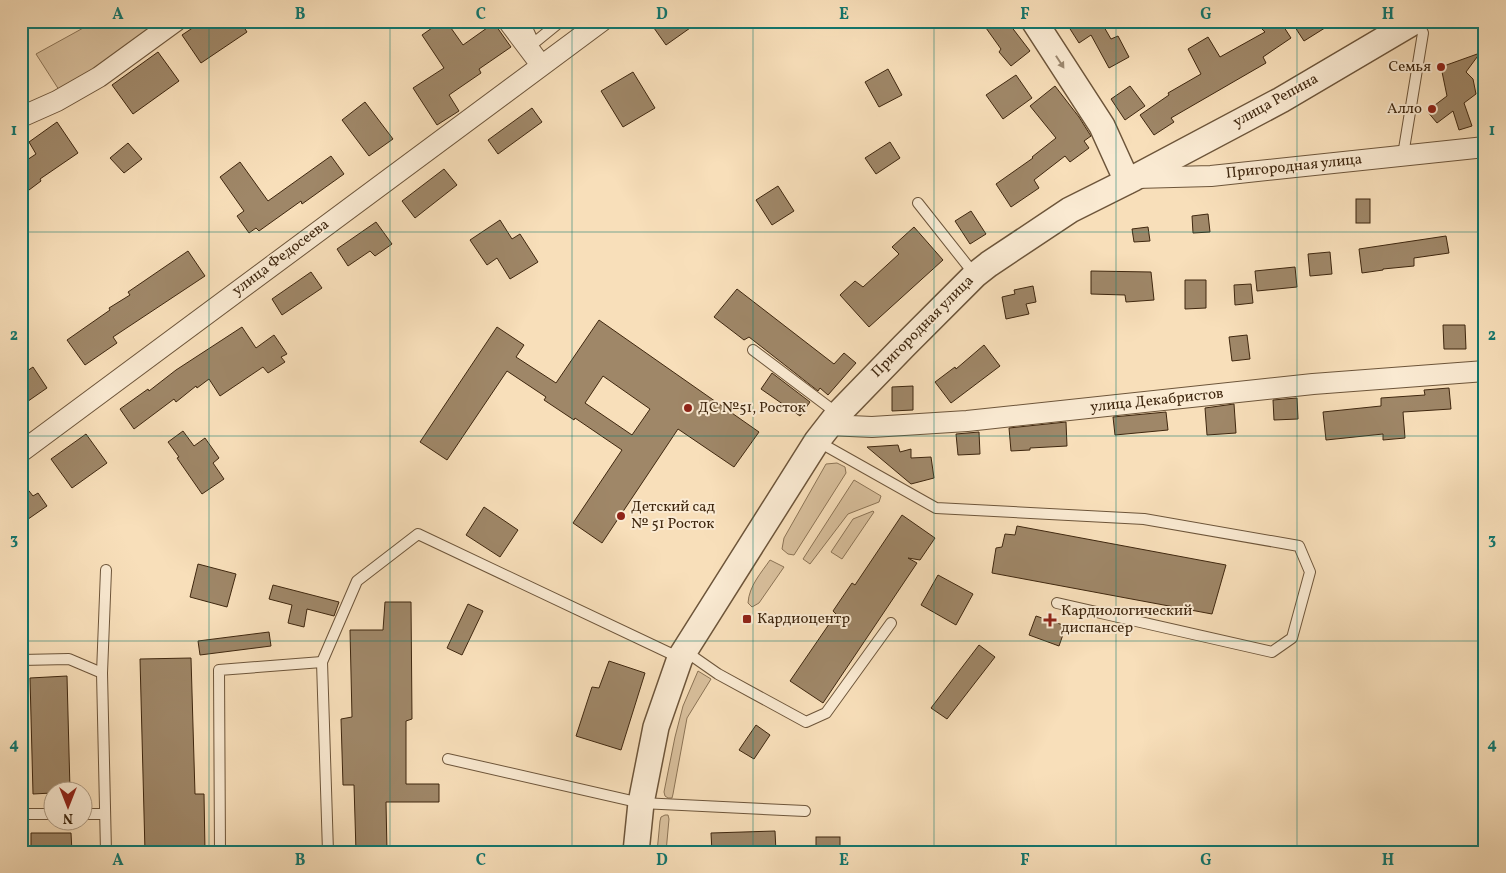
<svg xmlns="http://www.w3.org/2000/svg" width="1506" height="873" font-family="Vollkorn,serif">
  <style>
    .green { fill: #d9c09d; stroke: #8c7456 }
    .building { fill: #9f8768; stroke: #3f270f; fill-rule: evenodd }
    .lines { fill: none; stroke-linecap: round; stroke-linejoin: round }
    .service-casing { stroke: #6d553a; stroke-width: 12 }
    .minor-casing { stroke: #6d553a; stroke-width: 22 }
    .tertiary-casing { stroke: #6d553a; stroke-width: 28 }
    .service { stroke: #faead2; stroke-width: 10 }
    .minor { stroke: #faead2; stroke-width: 20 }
    .tertiary { stroke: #faead2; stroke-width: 25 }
    .oneway { fill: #9c8870 }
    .grid { fill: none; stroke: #0f766e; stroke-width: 1; stroke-opacity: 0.55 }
    .poi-dot { fill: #8f2418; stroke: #faead2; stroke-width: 2 }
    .labels { text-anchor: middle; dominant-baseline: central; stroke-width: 4; stroke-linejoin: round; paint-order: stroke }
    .poi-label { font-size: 15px; fill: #3f270f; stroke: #faead2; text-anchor: start }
    .street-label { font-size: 15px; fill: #3f270f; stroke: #faead2 }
    .neatline { fill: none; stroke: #0f766e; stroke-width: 2 }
    .grid-label { font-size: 16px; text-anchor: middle; font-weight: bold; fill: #0f766e }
  </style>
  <rect width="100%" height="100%" fill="#f8dfba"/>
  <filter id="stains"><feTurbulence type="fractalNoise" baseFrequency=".004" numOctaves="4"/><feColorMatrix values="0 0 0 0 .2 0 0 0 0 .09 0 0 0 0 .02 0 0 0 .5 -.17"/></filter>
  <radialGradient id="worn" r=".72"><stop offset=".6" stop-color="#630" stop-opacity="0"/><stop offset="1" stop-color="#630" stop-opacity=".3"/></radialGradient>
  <g class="green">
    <polygon points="81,21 161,21 61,93 36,54 85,27"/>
    <polygon points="837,463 845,467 846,473 794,555 788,554 782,549 784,538 826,464"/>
    <polygon points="854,480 881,496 879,502 848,514 810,564 803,559"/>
    <polygon points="873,511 874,512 842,559 831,552 853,519"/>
    <path d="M770,560l14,7 -25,36 -7,4 -4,-4c1,-17 13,-30 22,-43z"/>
    <polygon points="698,671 711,679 687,718 673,794 672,798 668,798 665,796 664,792 675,737 683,706"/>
    <polygon points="665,815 668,815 669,819 666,852 657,852 660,821 661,817"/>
  </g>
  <g class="building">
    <polygon points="203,21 240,21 247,32 201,63 182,35"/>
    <polygon points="442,21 446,21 463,45 494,23 511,47 479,69 481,73 449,95 459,111 437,125 413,88 444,68 422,35"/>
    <polygon points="649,21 700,21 666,45"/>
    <polygon points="981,21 1007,21 1030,51 1011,66 999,52 1001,49"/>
    <polygon points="1065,21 1113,21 1104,27 1111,39 1118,36 1129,57 1109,68 1091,35 1079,43"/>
    <polygon points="1273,21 1280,21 1291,38 1263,57 1266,63 1171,118 1174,122 1154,135 1140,115 1169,95 1168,93 1201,74 1188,49 1208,37 1220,57 1265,32 1262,29"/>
    <polygon points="1291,21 1336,21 1304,41"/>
    <polygon points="158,52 179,81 133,114 112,85"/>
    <polygon points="1480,53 1466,72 1473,79 1476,94 1464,103 1472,126 1459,130 1453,111 1437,123 1427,111 1447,96 1441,67"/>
    <polygon points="888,69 902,95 879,107 865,82"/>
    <polygon points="633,72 655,108 623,127 601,91"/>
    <polygon points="1016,75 1032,98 1003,119 986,95"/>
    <polygon points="1055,86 1079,117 1089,133 1091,136 1084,141 1089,148 1070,162 1065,156 1034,180 1039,188 1011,207 996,184 1033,158 1032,157 1056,138 1030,106"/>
    <polygon points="1130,86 1145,106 1125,120 1111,99"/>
    <polygon points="365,102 393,139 369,156 342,120"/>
    <polygon points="532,108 542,122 498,154 488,140"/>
    <polygon points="57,122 78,153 40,179 41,181 21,196 21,164 36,154 29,142"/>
    <polygon points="890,142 900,158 876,174 865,158"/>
    <polygon points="128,143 142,159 124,173 110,158"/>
    <polygon points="331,156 344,174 302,204 301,201 259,231 256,228 249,233 237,216 244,211 220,177 240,162 268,201"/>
    <polygon points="444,169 457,185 415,218 402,201"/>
    <polygon points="778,186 794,211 772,225 756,200"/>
    <rect x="1356" y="199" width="14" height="24"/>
    <polygon points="971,211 986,234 970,244 955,221"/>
    <polygon points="1208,214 1210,232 1193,233 1192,216"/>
    <polygon points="500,220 512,239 520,234 538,262 510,279 497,258 487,265 470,240"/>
    <polygon points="376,222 392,244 375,256 370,251 348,266 337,249"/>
    <polygon points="914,227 943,260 869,327 840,295 855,281 863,287 899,254 892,247"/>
    <polygon points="1148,227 1150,241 1134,242 1132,229"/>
    <polygon points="1446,236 1449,253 1414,258 1414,266 1383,269 1383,270 1362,273 1359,249"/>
    <polygon points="188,251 205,276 113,337 117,343 85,365 67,340 110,310 109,308 130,295 128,292"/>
    <polygon points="1330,252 1332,274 1310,276 1308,254"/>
    <polygon points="1295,267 1297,287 1257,291 1255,271"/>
    <polygon points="1091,271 1151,272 1154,300 1126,302 1125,295 1091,294"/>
    <polygon points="311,272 322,288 282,315 272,299"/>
    <polygon points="1185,280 1206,280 1206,308 1185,309"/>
    <polygon points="1251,284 1253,303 1235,305 1234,285"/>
    <polygon points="1033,286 1036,302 1026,304 1029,314 1006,319 1002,297 1015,294 1014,290"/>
    <polygon points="737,289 834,364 844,353 856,363 828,395 820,388 818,391 749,337 744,340 714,317"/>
    <path d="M599,320l160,112 -25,35 -56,-38 -76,114 -29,-20 49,-73 -47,-32 -1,2 -30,-20 2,-3 -39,-26 -60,89 -27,-18 77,-115 27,18 -8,12 40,26zM603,376l47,33 -18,26 -47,-32z"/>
    <polygon points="1443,325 1465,325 1466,349 1444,349"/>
    <polygon points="242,327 256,348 274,335 287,354 281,357 285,362 268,373 263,367 220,396 209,379 197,388 196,386 176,402 174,399 134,429 120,409 148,389 149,391 176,370"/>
    <polygon points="1247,335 1250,359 1232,361 1229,337"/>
    <polygon points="984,345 1000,366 951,403 935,382 955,367 956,369"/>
    <polygon points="33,367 47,388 21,406 21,375"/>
    <polygon points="772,373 810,402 800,416 761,389"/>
    <polygon points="913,386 913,410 892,411 892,387"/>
    <polygon points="1449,388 1451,409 1403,412 1405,438 1383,440 1383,434 1326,440 1323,412 1381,406 1381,398 1425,395 1424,390"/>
    <polygon points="1297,398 1298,419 1274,420 1273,400"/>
    <polygon points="1234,404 1236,433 1207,435 1205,408"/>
    <polygon points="1166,412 1168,430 1115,435 1113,417"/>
    <polygon points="1066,422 1067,446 1030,448 1030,450 1011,451 1009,428"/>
    <polygon points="183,431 194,446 205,438 219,458 213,463 224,479 202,494 177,458 179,457 168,442"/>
    <polygon points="979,432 980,454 958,455 956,434"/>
    <polygon points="86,434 107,463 72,488 51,459"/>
    <polygon points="898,445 900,452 911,449 911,458 931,457 934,478 911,484 867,447"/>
    <polygon points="21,481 33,496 38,493 47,506 21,524"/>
    <polygon points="484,507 518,530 500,557 466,535"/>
    <polygon points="902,515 935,538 920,560 908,558 917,563 823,703 790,681 836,614 833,611 852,583 855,585"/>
    <polygon points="1017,526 1226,565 1212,614 992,573 996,548 1002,547 1005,534 1015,535"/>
    <polygon points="198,564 236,574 227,607 190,597"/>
    <polygon points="938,575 973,594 956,625 921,605"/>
    <polygon points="273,585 339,602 334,616 307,609 304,627 288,623 292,605 269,599"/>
    <polygon points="385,602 411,602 412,719 406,721 406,784 439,784 439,802 386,802 387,852 356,852 354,785 343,785 341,719 352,717 350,630 383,630"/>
    <polygon points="468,604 483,611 462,655 447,648"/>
    <polygon points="1036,616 1066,626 1059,646 1029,635"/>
    <polygon points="269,632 271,646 200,655 198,641"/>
    <polygon points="979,645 995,657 947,719 931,708"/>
    <polygon points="191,658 195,794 204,794 205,852 145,852 140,659"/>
    <polygon points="609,661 645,673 621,750 576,736 592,687 599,688"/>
    <polygon points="67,676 70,790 52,790 52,793 33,794 30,678"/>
    <polygon points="756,725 770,735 754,759 739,750"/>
    <polygon points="775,831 776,852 712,852 711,833"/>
    <polygon points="31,833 71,833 72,852 31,852"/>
    <rect x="816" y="837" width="24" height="15"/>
  </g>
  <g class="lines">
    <defs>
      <g id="service">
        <polyline points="524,21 534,43 561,21"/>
        <polyline points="1403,155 1423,33 1417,21"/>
        <polyline points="918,203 975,275"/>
        <polyline points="753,350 838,414"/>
        <polyline points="817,441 936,508 1144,519 1299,546 1310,572 1292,638 1272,652 1057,603"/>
        <polyline points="685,651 718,674 806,722 826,713 891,623"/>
        <polyline points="21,660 69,659 102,673 106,852"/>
        <polyline points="102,673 106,570"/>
        <polyline points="448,759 641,803 805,811"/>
        <polyline points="21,814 52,814"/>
        <polyline points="82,814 105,814"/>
        <polyline points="220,852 219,670 322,662"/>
        <polyline points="328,852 322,662 357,581 418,534 680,658"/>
      </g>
      <g id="minor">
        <polyline points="508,21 541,65"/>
        <polyline points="21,117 57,101 99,77 176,21"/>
        <polyline points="1136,178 1211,176 1485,147"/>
        <polyline points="828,425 872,427 967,421 1313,384 1485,371"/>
        <polyline points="21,452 602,21"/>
      </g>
      <g id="tertiary">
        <polyline points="1034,21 1102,126 1127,181"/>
        <polyline points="636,852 641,803 656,727 680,658 817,441 838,414 904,346 975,275 989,264 1070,210 1134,178 1281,100 1415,21"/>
      </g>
    </defs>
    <use href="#service" class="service-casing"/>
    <use href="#minor" class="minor-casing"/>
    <use href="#tertiary" class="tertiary-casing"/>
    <use href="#service" class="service"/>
    <use href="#minor" class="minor"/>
    <use href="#tertiary" class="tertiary"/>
  </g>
  <defs><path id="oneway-solid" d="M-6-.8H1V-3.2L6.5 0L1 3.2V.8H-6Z" transform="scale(1.25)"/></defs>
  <use class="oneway" href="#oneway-solid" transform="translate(1060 62) rotate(57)"/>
  <path class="grid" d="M209,21v831M390,21v831M572,21v831M753,21v831M934,21v831M1116,21v831M1297,21v831M21,232h1464M21,436h1464M21,641h1464"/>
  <g class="poi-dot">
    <circle cx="1441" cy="67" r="5"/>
    <circle cx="1432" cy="109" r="5"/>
    <circle cx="688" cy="408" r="5"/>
    <circle cx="621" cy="516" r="5"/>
    <rect x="742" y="614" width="10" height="10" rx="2.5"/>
    <path d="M1047.5 612.5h5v5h5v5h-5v5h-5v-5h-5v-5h5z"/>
  </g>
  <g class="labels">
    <g class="poi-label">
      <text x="1431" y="67" text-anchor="end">Семья</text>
      <text x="1422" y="109" text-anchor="end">Алло</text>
      <text x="698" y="408">ДС №51, Росток</text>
      <text x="631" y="507">Детский сад<tspan x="631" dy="17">№ 51 Росток</tspan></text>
      <text x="1061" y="611">Кардиологический<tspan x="1061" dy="17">диспансер</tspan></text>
      <text x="757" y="619">Кардиоцентр</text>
    </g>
    <g class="street-label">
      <text transform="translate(1276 101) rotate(-29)">улица Репина</text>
      <text transform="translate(1294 167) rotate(-6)">Пригородная улица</text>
      <text transform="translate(281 258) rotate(-37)">улица Федосеева</text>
      <text transform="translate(923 327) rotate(-45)">Пригородная улица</text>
      <text transform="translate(1157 401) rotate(-6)">улица Декабристов</text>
    </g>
  </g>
  <rect width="1506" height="873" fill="none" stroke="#f8dfba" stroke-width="55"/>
  <g transform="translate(68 806) rotate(180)"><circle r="24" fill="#faead2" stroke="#af9c84"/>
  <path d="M0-4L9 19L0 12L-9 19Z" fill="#8f2418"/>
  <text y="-8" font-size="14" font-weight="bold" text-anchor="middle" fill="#3f270f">N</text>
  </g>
  <rect x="28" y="28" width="1450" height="818" class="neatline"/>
  <g class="grid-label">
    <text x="118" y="19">A</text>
    <text x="300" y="19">B</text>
    <text x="481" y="19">C</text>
    <text x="662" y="19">D</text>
    <text x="844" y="19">E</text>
    <text x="1025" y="19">F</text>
    <text x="1206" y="19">G</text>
    <text x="1388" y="19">H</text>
    <text x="14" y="135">1</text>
    <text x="1492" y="135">1</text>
    <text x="14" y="340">2</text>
    <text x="1492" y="340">2</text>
    <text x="14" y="544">3</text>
    <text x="1492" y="544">3</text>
    <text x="14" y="749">4</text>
    <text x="1492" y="749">4</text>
    <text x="118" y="865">A</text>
    <text x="300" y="865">B</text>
    <text x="481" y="865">C</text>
    <text x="662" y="865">D</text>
    <text x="844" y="865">E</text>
    <text x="1025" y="865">F</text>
    <text x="1206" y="865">G</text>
    <text x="1388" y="865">H</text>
  </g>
  <rect width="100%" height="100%" filter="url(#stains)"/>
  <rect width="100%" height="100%" fill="url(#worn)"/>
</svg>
